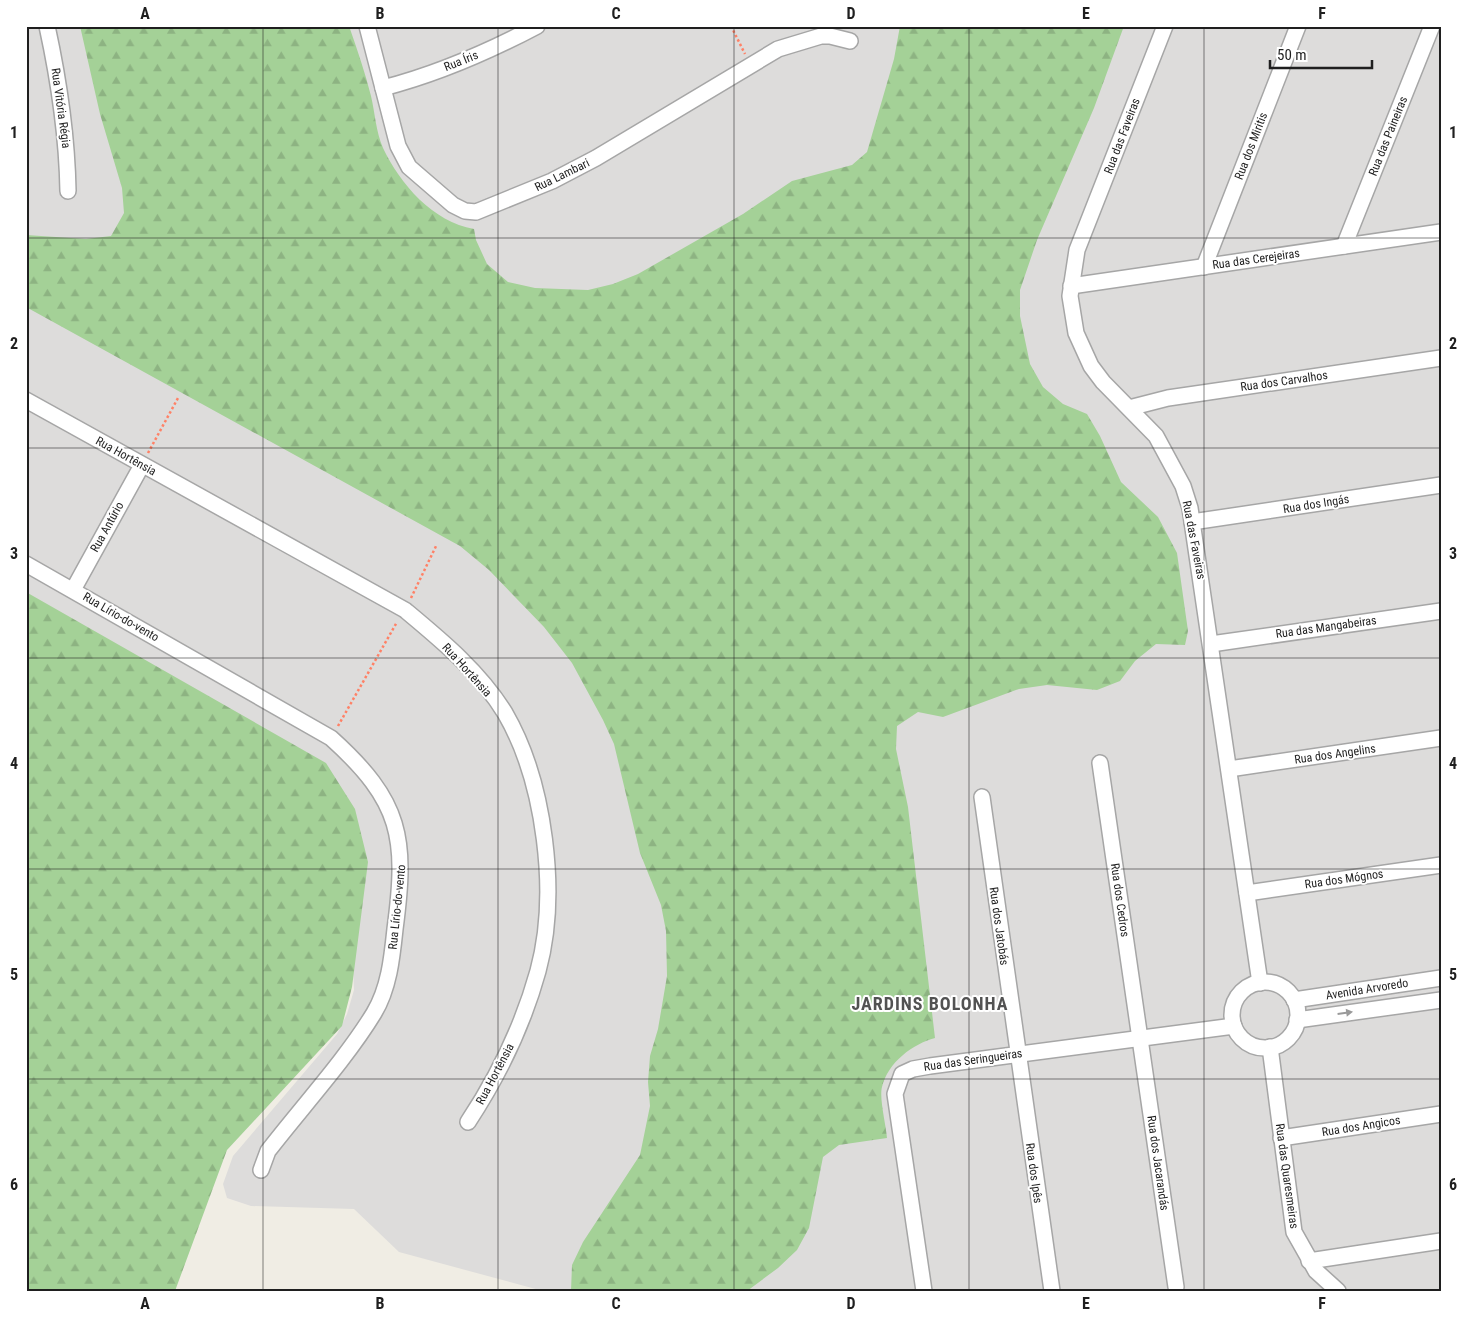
<svg xmlns="http://www.w3.org/2000/svg" width="1467" height="1317" font-family="'Roboto Condensed',sans-serif">
  <style>
    .residential { fill: #dddcdb }
    .forest { fill: url(#forest-firs) }
    .lines { fill: none; stroke-linecap: round; stroke-linejoin: round }
    .street-casing { stroke: #a6a6a6; stroke-width: 18 }
    .path { stroke: #ff8166; stroke-width: 2.5; stroke-dasharray: 2.5 2.5; stroke-linecap: butt }
    .street { stroke: #fff; stroke-width: 15 }
    .oneway { fill: #9a9a9a }
    .grid { fill: none; stroke: #1f1f1f; stroke-width: 1; stroke-opacity: 0.55 }
    .labels { text-anchor: middle; dominant-baseline: central; stroke-width: 4; stroke-linejoin: round; paint-order: stroke }
    .street-label { font-size: 12px; fill: #1f1f1f; stroke: #fff }
    .district-label { font-size: 18px; font-weight: bold; letter-spacing: 1px; fill: #525252; stroke: #fff }
    .neatline { fill: none; stroke: #1f1f1f; stroke-width: 2 }
    .grid-label { font-size: 16px; text-anchor: middle; font-weight: bold; fill: #1f1f1f }
  </style>
  <defs>
    <pattern id="forest-firs" width="22" height="20" patternUnits="userSpaceOnUse" patternTransform="scale(1.25)"><rect width="22" height="20" fill="#a4d197"/><path d="M5 1l3.5 6h-7zM16 11l3.5 6h-7z" fill="#8db382"/></pattern>
  </defs>
  <rect width="100%" height="100%" fill="#f0ede4"/>
  <polygon class="residential" points="26,26 1441,26 1441,1291 543,1291 399,1252 354,1209 251,1206 227,1198 223,1184 233,1156 337,1034 347,1014 354,990 351,920 26,594"/>
  <g class="forest">
    <path d="M80,26h269c8,23 16,46 22,70 4,17 5,36 12,52 17,36 50,74 91,81l2,11 11,24 21,18 27,6 53,2 25,-6 25,-10 105,-60 49,-33 60,-16 15,-13 27,-93 6,-33h224l-30,82 -57,132 -17,50v26l10,48 13,23 20,17 24,10 13,22 21,46 37,35 19,36 11,78 -3,14 -29,-1 -21,17 -15,20 -23,9 -50,-5 -28,4 -76,28 -25,-5 -21,14 -1,23 12,58 27,231c-22,6 -47,24 -53,49 -3,11 4,38 5,51l-48,7 -16,12 -14,71 -12,22 -19,18 -31,23h-176l1,-26 11,-23 57,-87 10,-49 -2,-24 2,-26 8,-27 9,-53 -1,-45 -5,-26 -21,-52 -26,-109 -11,-24 -31,-57 -28,-36 -55,-57 -29,-24 -434,-239v-72l60,4 25,-3 13,-23 -2,-25 -22,-74z"/>
    <polygon points="26,592 326,763 355,809 368,862 352,987 342,1026 227,1150 175,1291 26,1291"/>
  </g>
  <g class="lines">
    <defs>
      <g id="street">
        <path d="M47,26c12,55 20,108 21,165"/>
        <polyline points="367,26 398,146 409,167 453,205 465,211 476,212 552,181 596,158 778,49 821,36 830,36 850,41"/>
        <polyline points="1165,26 1077,250 1070,296 1076,333 1091,366 1103,382 1156,436 1183,486 1190,508 1260,983"/>
        <path d="M383,88c54,-14 105,-36 154,-62"/>
        <polyline points="1344,246 1432,26"/>
        <polyline points="1204,267 1298,26"/>
        <polyline points="1071,286 1441,232"/>
        <path d="M26,400l379,210c36,30 75,62 100,103 40,69 54,181 33,258 -15,54 -39,104 -70,151"/>
        <polyline points="1129,408 1168,398 1441,358"/>
        <polyline points="1192,522 1441,485"/>
        <path d="M26,564l305,174c71,64 76,100 64,191 -3,29 -6,59 -21,84 -28,46 -72,94 -106,138l-7,19"/>
        <polyline points="73,590 142,465"/>
        <polyline points="1211,644 1441,611"/>
        <polyline points="1100,763 1176,1287"/>
        <polyline points="1229,769 1441,738"/>
        <polyline points="982,797 1052,1291"/>
        <polyline points="1247,893 1441,865"/>
        <circle cx="1265" cy="1015" r="33"/>
        <polyline points="1294,1000 1441,978"/>
        <polyline points="1297,1020 1441,1000"/>
        <polyline points="1270,1047 1294,1232 1316,1271 1338,1291"/>
        <polyline points="1281,1138 1441,1114"/>
        <polyline points="1309,1261 1441,1241"/>
        <polyline points="924,1291 895,1094 902,1074 913,1069 930,1066 1234,1026"/>
      </g>
    </defs>
    <use href="#street" class="street-casing"/>
    <g class="path">
      <polyline points="731,26 745,54"/>
      <polyline points="148,453 178,398"/>
      <polyline points="411,598 437,544"/>
      <polyline points="338,726 397,622"/>
    </g>
    <use href="#street" class="street"/>
  </g>
  <defs><path id="oneway-solid" d="M-6-.8H1V-3.2L6.5 0L1 3.2V.8H-6Z" transform="scale(1.25)"/></defs>
  <use class="oneway" href="#oneway-solid" transform="translate(1345 1013) rotate(-8)"/>
  <path class="grid" d="M263,26v1265M498,26v1265M734,26v1265M969,26v1265M1204,26v1265M26,238h1415M26,448h1415M26,658h1415M26,869h1415M26,1079h1415"/>
  <g class="labels">
    <g class="street-label">
      <text transform="translate(461 61) rotate(-22)">Rua Íris</text>
      <text transform="translate(61 108) rotate(82)">Rua Vitória Régia</text>
      <text transform="translate(1122 136) rotate(-69)">Rua das Faveiras</text>
      <text transform="translate(1388 136) rotate(-68)">Rua das Paineiras</text>
      <text transform="translate(1251 146) rotate(-69)">Rua dos Miritis</text>
      <text transform="translate(562 175) rotate(-26)">Rua Lambari</text>
      <text transform="translate(1256 259) rotate(-8)">Rua das Cerejeiras</text>
      <text transform="translate(1284 381) rotate(-8)">Rua dos Carvalhos</text>
      <text transform="translate(126 456) rotate(29)">Rua Hortênsia</text>
      <text transform="translate(1316 504) rotate(-9)">Rua dos Ingás</text>
      <text transform="translate(107 527) rotate(-61)">Rua Antúrio</text>
      <text transform="translate(1194 540) rotate(79)">Rua das Faveiras</text>
      <text transform="translate(121 617) rotate(30)">Rua Lírio-do-vento</text>
      <text transform="translate(1326 627) rotate(-8)">Rua das Mangabeiras</text>
      <text transform="translate(467 670) rotate(48)">Rua Hortênsia</text>
      <text transform="translate(1335 754) rotate(-8)">Rua dos Angelins</text>
      <text transform="translate(1344 879) rotate(-8)">Rua dos Mógnos</text>
      <text transform="translate(1120 900) rotate(82)">Rua dos Cedros</text>
      <text transform="translate(397 907) rotate(-84)">Rua Lírio-do-vento</text>
      <text transform="translate(999 926) rotate(82)">Rua dos Jatobás</text>
      <text transform="translate(1367 989) rotate(-9)">Avenida Arvoredo</text>
      <text transform="translate(973 1060) rotate(-8)">Rua das Seringueiras</text>
      <text transform="translate(495 1074) rotate(-62)">Rua Hortênsia</text>
      <text transform="translate(1361 1126) rotate(-9)">Rua dos Angicos</text>
      <text transform="translate(1158 1163) rotate(82)">Rua dos Jacarandás</text>
      <text transform="translate(1034 1173) rotate(82)">Rua dos Ipês</text>
      <text transform="translate(1287 1176) rotate(82)">Rua das Quaresmeiras</text>
    </g>
    <g class="district-label">
      <text x="930" y="1003">JARDINS BOLONHA</text>
    </g>
  </g>
  <rect width="1467" height="1317" fill="none" stroke="#ffffff" stroke-width="55"/>
  <path d="M1270 60v8h102v-8" fill="none" stroke="#1f1f1f" stroke-width="2.5"/>
  <text x="1277" y="60" font-size="15" fill="#1f1f1f" stroke="#ffffff" stroke-width="4" paint-order="stroke">50 m</text>
  <rect x="28" y="28" width="1412" height="1262" class="neatline"/>
  <g class="grid-label">
    <text x="145" y="19">A</text>
    <text x="380" y="19">B</text>
    <text x="616" y="19">C</text>
    <text x="851" y="19">D</text>
    <text x="1086" y="19">E</text>
    <text x="1322" y="19">F</text>
    <text x="14" y="138">1</text>
    <text x="1453" y="138">1</text>
    <text x="14" y="349">2</text>
    <text x="1453" y="349">2</text>
    <text x="14" y="559">3</text>
    <text x="1453" y="559">3</text>
    <text x="14" y="769">4</text>
    <text x="1453" y="769">4</text>
    <text x="14" y="980">5</text>
    <text x="1453" y="980">5</text>
    <text x="14" y="1190">6</text>
    <text x="1453" y="1190">6</text>
    <text x="145" y="1309">A</text>
    <text x="380" y="1309">B</text>
    <text x="616" y="1309">C</text>
    <text x="851" y="1309">D</text>
    <text x="1086" y="1309">E</text>
    <text x="1322" y="1309">F</text>
  </g>
</svg>
